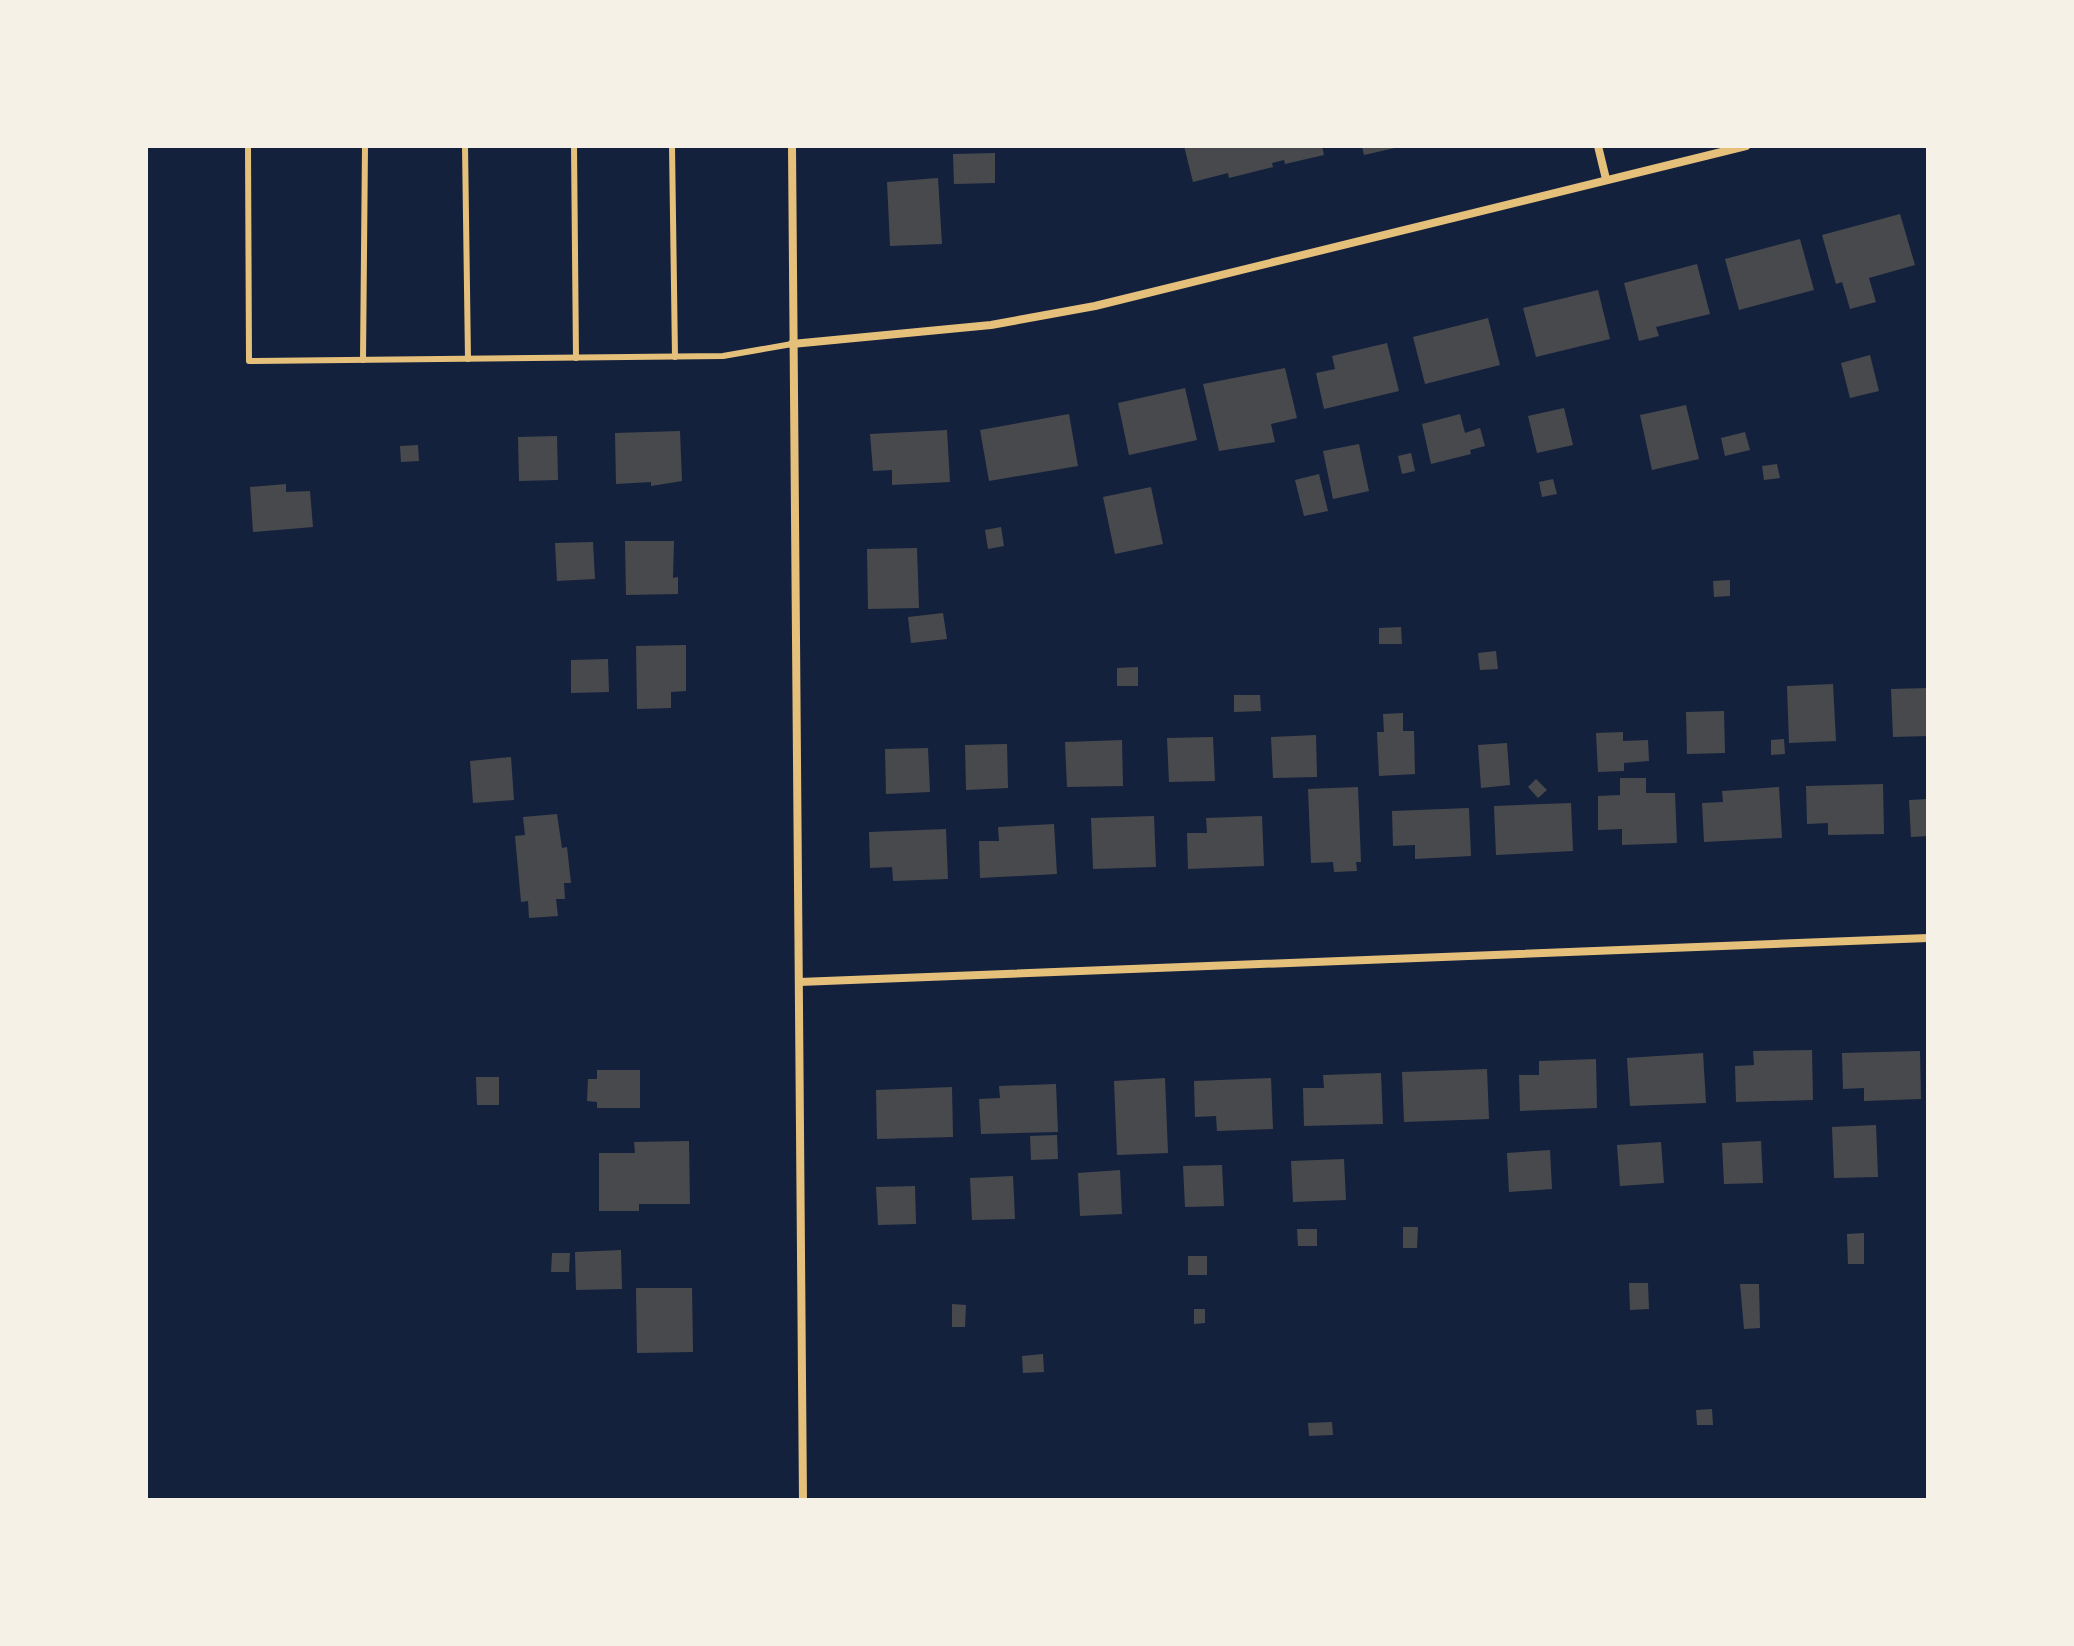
<svg xmlns="http://www.w3.org/2000/svg" width="2074" height="1646" font-family="Bitter,serif">
  <style>
    .building { fill: #48494c }
    .lines { fill: none; stroke-linecap: round; stroke-linejoin: round }
    .service { stroke: #e5c07b; stroke-width: 6 }
    .minor { stroke: #e5c07b; stroke-width: 8 }
  </style>
  <rect width="100%" height="100%" fill="#14213d"/>
  <g class="building">
    <polygon points="1184,146 1322,146 1324,155 1285,164 1284,160 1272,163 1273,167 1229,178 1228,173 1193,182"/>
    <polygon points="1362,146 1399,146 1399,147 1364,155"/>
    <polygon points="995,153 995,183 954,184 953,154"/>
    <polygon points="938,178 942,244 890,246 887,182"/>
    <polygon points="1900,214 1915,265 1869,278 1876,302 1850,309 1842,282 1836,284 1822,235"/>
    <polygon points="1800,239 1814,290 1739,310 1725,259"/>
    <polygon points="1697,264 1710,314 1656,327 1659,336 1639,341 1624,283"/>
    <polygon points="1598,290 1610,339 1536,357 1523,308"/>
    <polygon points="1488,318 1500,365 1425,384 1413,337"/>
    <polygon points="1387,343 1399,391 1324,409 1316,373 1335,369 1332,356"/>
    <polygon points="1870,355 1879,391 1850,398 1841,363"/>
    <polygon points="1285,368 1297,418 1271,424 1275,442 1219,451 1203,384"/>
    <polygon points="1185,388 1197,440 1129,455 1118,403"/>
    <polygon points="1686,405 1699,459 1652,470 1640,415"/>
    <polygon points="1564,408 1573,445 1537,453 1528,416"/>
    <polygon points="1069,414 1078,466 989,481 980,430"/>
    <polygon points="1460,414 1465,433 1480,428 1485,446 1470,450 1471,454 1431,464 1422,424"/>
    <polygon points="947,430 950,482 892,485 892,470 873,471 870,434"/>
    <polygon points="680,431 682,481 651,486 651,482 616,484 615,433"/>
    <polygon points="1745,432 1750,450 1725,456 1721,438"/>
    <polygon points="557,436 558,480 519,481 518,437"/>
    <polygon points="1359,444 1369,491 1333,499 1323,451"/>
    <polygon points="418,445 419,461 401,462 400,446"/>
    <polygon points="1411,453 1415,471 1402,474 1398,456"/>
    <polygon points="1777,464 1780,478 1764,480 1762,466"/>
    <polygon points="1319,474 1328,511 1304,516 1295,480"/>
    <polygon points="1553,479 1557,494 1542,497 1539,482"/>
    <polygon points="286,484 286,492 310,491 313,527 253,532 250,487"/>
    <polygon points="1151,487 1163,544 1115,554 1103,497"/>
    <polygon points="1001,527 1004,546 988,549 985,530"/>
    <polygon points="625,541 674,541 673,578 678,577 678,594 626,595"/>
    <polygon points="593,542 595,579 557,581 555,543"/>
    <polygon points="917,548 919,608 868,609 867,549"/>
    <polygon points="1730,580 1730,596 1714,597 1713,581"/>
    <polygon points="943,613 947,639 911,643 908,617"/>
    <polygon points="1401,627 1402,644 1379,644 1379,628"/>
    <polygon points="686,645 686,691 671,692 671,708 637,709 636,646"/>
    <polygon points="1496,651 1498,669 1480,670 1478,653"/>
    <polygon points="608,659 609,692 571,693 571,660"/>
    <polygon points="1138,667 1138,686 1117,686 1117,668"/>
    <polygon points="1833,684 1836,741 1789,743 1787,686"/>
    <polygon points="1928,688 1928,736 1893,737 1891,689"/>
    <polygon points="1234,695 1260,695 1261,711 1234,712"/>
    <polygon points="1724,711 1725,753 1687,754 1686,712"/>
    <polygon points="1403,713 1403,731 1414,731 1415,774 1379,776 1377,732 1384,732 1383,714"/>
    <polygon points="1623,732 1623,741 1648,740 1649,761 1624,763 1624,771 1598,772 1596,733"/>
    <polygon points="1316,735 1317,777 1273,778 1271,737"/>
    <polygon points="1213,737 1215,781 1169,782 1167,738"/>
    <polygon points="1784,739 1785,754 1771,755 1771,740"/>
    <polygon points="1122,740 1123,786 1067,787 1065,742"/>
    <polygon points="1507,743 1510,785 1481,788 1478,745"/>
    <polygon points="1007,744 1008,788 966,790 965,745"/>
    <polygon points="928,748 930,792 886,794 885,749"/>
    <polygon points="511,757 514,800 473,803 470,761"/>
    <polygon points="1620,778 1646,778 1646,793 1675,793 1677,843 1622,845 1622,829 1598,830 1598,796 1620,795"/>
    <polygon points="1536,779 1547,790 1538,798 1528,787"/>
    <polygon points="1883,784 1884,834 1828,835 1828,823 1807,824 1806,786"/>
    <polygon points="1358,787 1361,862 1356,862 1357,871 1334,872 1333,862 1311,863 1308,789"/>
    <polygon points="1779,787 1782,838 1704,842 1702,803 1723,802 1722,791"/>
    <polygon points="1928,799 1928,836 1911,837 1909,800"/>
    <polygon points="1571,803 1573,851 1496,855 1494,806"/>
    <polygon points="1469,808 1471,856 1415,859 1415,845 1393,846 1392,811"/>
    <polygon points="557,814 562,848 567,847 571,883 564,883 565,899 556,899 558,916 529,918 528,901 521,902 515,836 525,835 523,817"/>
    <polygon points="1154,816 1156,867 1093,869 1091,818"/>
    <polygon points="1262,816 1264,866 1188,869 1187,833 1207,833 1206,818"/>
    <polygon points="1054,824 1057,874 980,878 979,841 999,841 998,827"/>
    <polygon points="946,829 948,879 893,881 892,867 870,868 869,832"/>
    <polygon points="1812,1050 1813,1100 1736,1102 1735,1066 1754,1065 1753,1051"/>
    <polygon points="1920,1051 1921,1099 1864,1101 1864,1088 1843,1089 1842,1053"/>
    <polygon points="1703,1053 1706,1103 1630,1106 1627,1058"/>
    <polygon points="1596,1059 1597,1108 1520,1111 1519,1075 1539,1075 1539,1061"/>
    <polygon points="1487,1069 1489,1119 1404,1122 1402,1072"/>
    <polygon points="597,1070 640,1070 640,1108 597,1108 597,1102 587,1101 588,1079 597,1079"/>
    <polygon points="1381,1073 1383,1124 1304,1126 1303,1088 1324,1088 1323,1075"/>
    <polygon points="476,1077 499,1077 499,1105 477,1105"/>
    <polygon points="1165,1078 1168,1153 1117,1155 1114,1081"/>
    <polygon points="1271,1078 1273,1129 1217,1131 1216,1116 1195,1117 1194,1081"/>
    <polygon points="1056,1084 1058,1132 981,1134 979,1099 1000,1098 999,1086"/>
    <polygon points="952,1087 953,1137 877,1139 876,1090"/>
    <polygon points="1876,1125 1878,1177 1834,1178 1832,1127"/>
    <polygon points="1057,1135 1058,1159 1031,1160 1030,1136"/>
    <polygon points="689,1141 690,1204 639,1204 639,1211 599,1211 599,1153 635,1153 634,1142"/>
    <polygon points="1761,1141 1763,1183 1724,1184 1722,1143"/>
    <polygon points="1661,1142 1664,1183 1620,1186 1617,1145"/>
    <polygon points="1550,1150 1552,1189 1509,1192 1507,1153"/>
    <polygon points="1344,1159 1346,1200 1293,1202 1291,1161"/>
    <polygon points="1222,1165 1224,1206 1185,1207 1183,1166"/>
    <polygon points="1120,1170 1122,1214 1080,1216 1078,1173"/>
    <polygon points="1013,1176 1015,1219 972,1220 970,1178"/>
    <polygon points="915,1186 916,1224 878,1225 876,1187"/>
    <polygon points="1403,1227 1418,1227 1417,1248 1403,1248"/>
    <polygon points="1297,1229 1317,1229 1317,1246 1298,1246"/>
    <polygon points="1864,1233 1864,1264 1848,1264 1847,1234"/>
    <polygon points="621,1250 622,1289 576,1290 575,1252"/>
    <polygon points="552,1253 570,1253 569,1272 551,1272"/>
    <rect x="1188" y="1256" width="19" height="19"/>
    <polygon points="1629,1283 1648,1283 1649,1309 1630,1310"/>
    <polygon points="1740,1284 1759,1284 1760,1328 1744,1329"/>
    <polygon points="636,1288 692,1288 693,1352 637,1353"/>
    <polygon points="952,1304 966,1305 965,1327 952,1327"/>
    <polygon points="1194,1309 1205,1309 1205,1323 1194,1324"/>
    <polygon points="1043,1354 1044,1372 1023,1373 1022,1356"/>
    <polygon points="1712,1409 1713,1425 1697,1425 1696,1410"/>
    <polygon points="1332,1422 1333,1435 1309,1436 1308,1423"/>
  </g>
  <g class="lines">
    <g class="service">
      <polyline points="248,146 249,361 723,356 792,344"/>
      <polyline points="465,146 468,359"/>
      <polyline points="574,146 576,358"/>
      <polyline points="672,146 675,357"/>
      <polyline points="363,360 365,146"/>
    </g>
    <g class="minor">
      <polyline points="792,146 803,1500"/>
      <polyline points="1598,146 1606,179"/>
      <polyline points="792,344 991,325 1095,306 1746,146"/>
      <polyline points="799,982 1928,938"/>
    </g>
  </g>
  <rect width="2074" height="1646" fill="none" stroke="#f6f1e7" stroke-width="296"/>
</svg>
